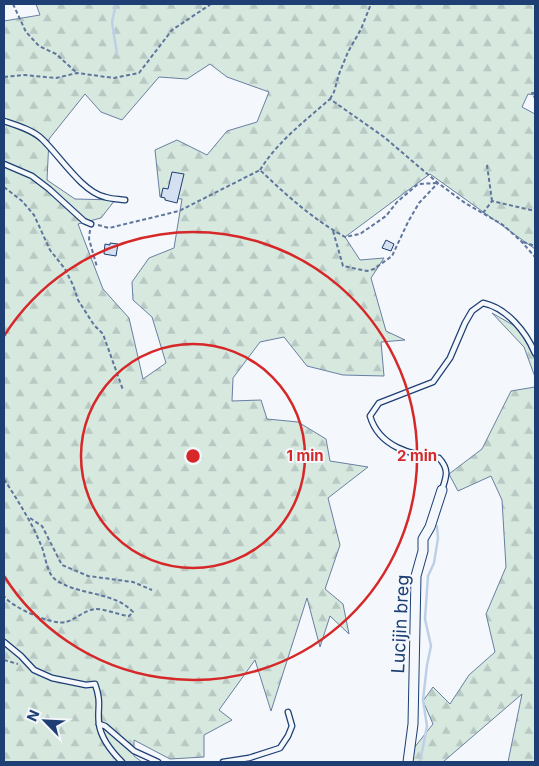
<svg xmlns="http://www.w3.org/2000/svg" width="539" height="766" font-family="Inter,sans-serif">
  <style>
    .forest { fill: url(#forest-firs); stroke: #687fa3; fill-rule: evenodd }
    .lines { fill: none; stroke-linecap: round; stroke-linejoin: round }
    .stream { stroke: #bed0e5; stroke-width: 2.5 }
    .building { fill: #d5e0f0; stroke: #1d3f73 }
    .lane-casing { stroke: #1d3f73; stroke-width: 7 }
    .street-casing { stroke: #1d3f73; stroke-width: 11 }
    .path { stroke: #5e769c; stroke-width: 2; stroke-dasharray: 4 2.5; stroke-linecap: butt }
    .lane { stroke: #f4f7fb; stroke-width: 4.5 }
    .street { stroke: #f4f7fb; stroke-width: 9 }
    .ring { fill: none; stroke: #d62828; stroke-width: 2.5 }
    .labels { text-anchor: middle; dominant-baseline: central; stroke-width: 4; stroke-linejoin: round; paint-order: stroke }
    .street-label { font-size: 18px; fill: #1d3f73; stroke: #f4f7fb }
    .centre { fill: #d62828; stroke: #f4f7fb; stroke-width: 2.5 }
    .ring-label { font-size: 15px; text-anchor: middle; font-weight: bold; fill: #d62828; stroke: #f4f7fb; stroke-width: 4; stroke-linejoin: round; paint-order: stroke }
  </style>
  <defs>
    <pattern id="forest-firs" width="22" height="20" patternUnits="userSpaceOnUse" patternTransform="scale(1.25)"><rect width="22" height="20" fill="#d7e8df"/><path d="M5 1l3.5 6h-7zM16 11l3.5 6h-7z" fill="#b8c8c3"/></pattern>
  </defs>
  <rect width="100%" height="100%" fill="#f4f7fb"/>
  <g class="forest">
    <path d="M36,4h499v91l-7,-1 -6,13 13,7v135l-105,-75 -85,63 15,23 24,-2 -13,20 15,53 19,9 -24,2 3,34 -41,-1 -36,-9 -23,-29 -24,5 -27,36 -1,23 29,-1 6,19 31,3 28,17 4,22 38,6 -40,31 12,47 -15,44 18,15 6,30 -19,-18 -10,31 -13,-49 -36,113 -16,-51 -36,50 13,10 -28,15v22l-34,2 -36,-19v16l8,6h-138v-741l36,-6zM210,64l17,13 42,15 -12,30 -30,9 -20,24 -30,-15 -22,10 5,47 22,2 -8,49 -25,10 -17,24 1,18 19,17 14,46 -23,16 -14,-61 -26,-29 -25,-65 23,-6 14,-18 -40,-1 -28,-19 2,-41 36,-45 16,18 21,8 37,-43 28,2z"/>
    <polygon points="492,313 520,329 535,360 535,377 524,347"/>
    <polygon points="535,387 535,762 508,762 522,694 443,762 408,762 410,753 433,724 423,701 433,687 450,704 469,675 495,652 486,614 506,567 502,500 491,476 458,491 449,474 482,449 511,391"/>
  </g>
  <g class="lines">
    <g class="stream">
      <polyline points="116,4 112,22 117,54"/>
      <polyline points="420,762 427,726 423,700 427,665 431,646 425,619 428,576 434,563 438,538 437,526"/>
    </g>
  </g>
  <g class="building">
    <polygon points="172,172 184,174 177,203 165,200 165,198 161,197 163,188 168,189"/>
    <polygon points="386,240 394,244 391,251 382,248"/>
    <polygon points="110,243 118,244 116,256 104,254 105,244 110,245"/>
  </g>
  <g class="lines">
    <defs>
      <g id="lane">
        <path d="M4,121c12,4 29,9 38,18 17,16 40,53 63,58 6,2 13,2 20,3"/>
        <polyline points="4,164 32,176 49,189 84,221 91,224"/>
        <path d="M442,490c4,-13 8,-20 -3,-32 -28,-3 -60,-11 -69,-42l9,-13 54,-21 17,-24 15,-35 7,-12 11,-8c24,5 43,29 52,50"/>
        <path d="M4,642l17,14 13,14 18,8 34,7 9,-1c7,19 2,24 4,40 2,15 13,28 23,38"/>
        <polyline points="99,724 105,726 134,751 158,762"/>
        <polyline points="223,762 249,758 280,748 288,736 292,726 288,712"/>
      </g>
      <polyline id="street" points="408,762 413,724 416,576 423,551 423,539 430,527 442,490"/>
    </defs>
    <use href="#lane" class="lane-casing"/>
    <use href="#street" class="street-casing"/>
    <g class="path">
      <polyline points="13,4 26,32 39,46 56,54 77,73"/>
      <polyline points="4,77 24,75 56,78 77,73 114,78 139,73 172,30 211,4"/>
      <polyline points="535,93 532,93 535,98"/>
      <polyline points="330,99 334,92 339,74 348,52 361,29 371,4"/>
      <polyline points="487,165 492,201"/>
      <path d="M260,170c18,-29 45,-49 70,-71l54,38 54,46 27,20 38,22 18,16 14,16"/>
      <polyline points="4,187 22,201 34,215 50,250 65,269 73,285 78,300 94,325 103,334 123,390"/>
      <polyline points="483,213 492,201 535,211"/>
      <path d="M98,225l11,3 70,-17 81,-41c26,25 54,50 85,67l15,-3 26,-18 11,-14 21,-18 20,-1"/>
      <polyline points="90,230 89,239 97,267"/>
      <polyline points="333,231 343,266 367,271 374,269 392,256 408,222 419,203 438,183"/>
      <polyline points="523,242 535,246"/>
      <path d="M4,479c14,22 27,42 37,66 5,11 5,28 15,35 23,16 58,11 77,32l-4,4c-11,-1 -26,-8 -34,-7 -10,1 -19,10 -29,13 -13,4 -55,-15 -62,-26"/>
      <polyline points="30,518 42,526 62,565 88,576 133,582 152,590"/>
      <polyline points="4,660 18,664"/>
    </g>
    <use href="#lane" class="lane"/>
    <use href="#street" class="street"/>
  </g>
  <g class="ring">
    <circle cx="193" cy="456" r="112"/>
    <path d="M4 336A224 224 0 1 1 4 576"/>
  </g>
  <g class="labels">
    <g class="street-label">
      <text transform="translate(400 624) rotate(-87)">Lucijin breg</text>
    </g>
  </g>
  <circle cx="193" cy="456" r="8" class="centre"/>
  <g class="ring-label">
    <text x="305" y="461">1 min</text>
    <text x="417" y="461">2 min</text>
  </g>
  <rect width="539" height="766" fill="none" stroke="#1d3f73" stroke-width="10"/>
  <g transform="translate(45 721) rotate(294)" stroke="#f4f7fb" stroke-width="4" paint-order="stroke">
  <path d="M0-4L9 19L0 12L-9 19Z" fill="#1d3f73"/>
  <text y="-8" font-size="14" font-weight="bold" text-anchor="middle" fill="#1d3f73">N</text>
  </g>
</svg>
